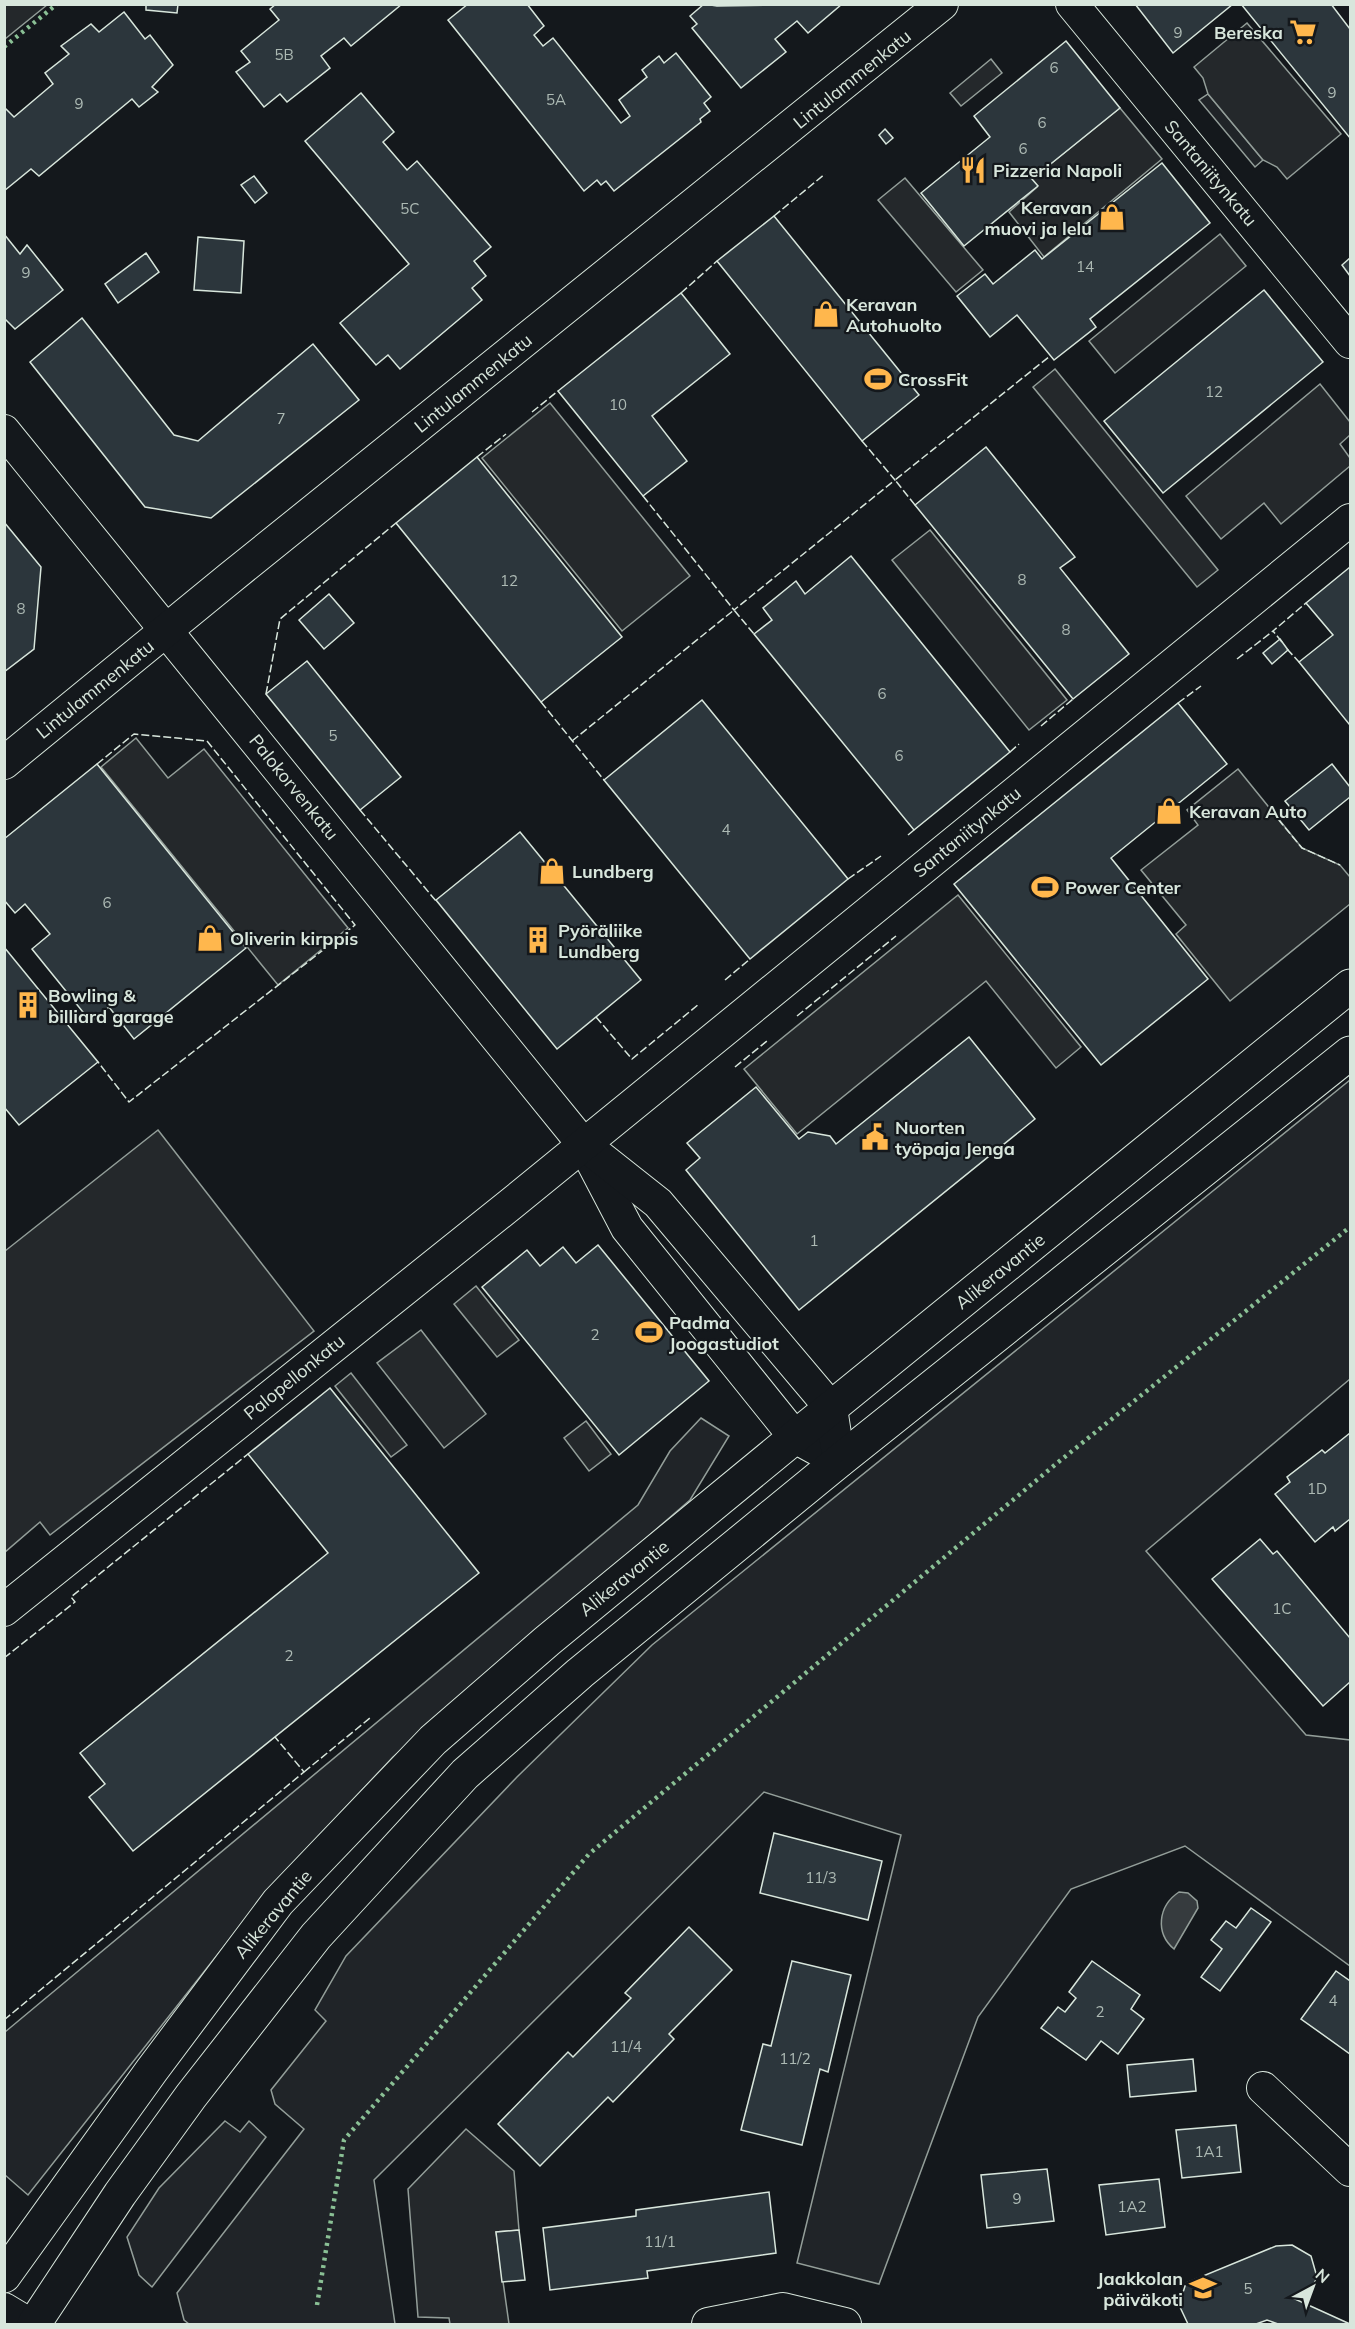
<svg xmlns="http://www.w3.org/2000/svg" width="1355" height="2329" font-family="Mulish,sans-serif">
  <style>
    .green { fill: #202428; stroke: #939e99; stroke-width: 1.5 }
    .parking { fill: #24282b; stroke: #939e99; stroke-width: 1.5 }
    .water { fill: #363b3e; stroke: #939e99; stroke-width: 1.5 }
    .building { fill: #2c363c; stroke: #d8e6dc; stroke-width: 1.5 }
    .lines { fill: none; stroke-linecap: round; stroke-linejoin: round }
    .minor-casing { stroke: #d8e6dc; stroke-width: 34 }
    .secondary-casing { stroke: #d8e6dc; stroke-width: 35 }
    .minor { stroke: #14181c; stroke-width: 32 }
    .secondary { stroke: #14181c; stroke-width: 33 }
    .hedge { stroke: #8ac095; stroke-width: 4.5; stroke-dasharray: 3 4.5; stroke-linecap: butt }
    .fence { stroke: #d8e6dc; stroke-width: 1.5; stroke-dasharray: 8 3; stroke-linecap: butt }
    .labels { text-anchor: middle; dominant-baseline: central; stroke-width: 4.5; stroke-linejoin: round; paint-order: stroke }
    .number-label { font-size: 15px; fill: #adbab4 }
    .poi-label { font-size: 18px; font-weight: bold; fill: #d8e6dc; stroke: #14181c; text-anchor: start }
    .street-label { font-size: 18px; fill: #d8e6dc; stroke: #14181c }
  </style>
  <rect width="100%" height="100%" fill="#14181c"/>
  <g class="green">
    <polygon points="1208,94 1263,160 1255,167 1199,100"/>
    <polygon points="1350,1080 1350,1379 1146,1551 1306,1735 1350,1740 1350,1966 1185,1846 1071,1889 978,2017 879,2284 797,2263 901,1835 764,1792 374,2180 395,2324 189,2324 184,2320 177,2293 304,2129 275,2104 271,2090 326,2021 315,2010 346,1956 517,1777 652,1645"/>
    <polygon points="701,1418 729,1436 690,1500 393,1757 270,1888 28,2195 5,2175 5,2032 638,1505 670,1451"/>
    <polygon points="225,2121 240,2132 249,2121 266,2137 152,2287 139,2275 127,2237 159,2188"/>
  </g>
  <g class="parking">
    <polygon points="5,4 47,4 47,5 5,39"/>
    <polygon points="1247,23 1341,134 1287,179 1277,167 1263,160 1208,94 1203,78 1194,67"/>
    <polygon points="991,59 1002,73 961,106 950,93"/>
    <polygon points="1120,108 1162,159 1044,257 1009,212 1037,187 1032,179"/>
    <polygon points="905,178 983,270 956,292 878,200"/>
    <polygon points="1220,234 1246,266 1115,373 1089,341"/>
    <polygon points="1055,369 1218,570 1197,587 1033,387"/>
    <polygon points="1320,384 1350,422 1350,435 1340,444 1350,458 1350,466 1281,524 1264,503 1221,539 1186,496"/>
    <polygon points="550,403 690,576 622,631 482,458"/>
    <polygon points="930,530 1067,700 1029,730 892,560"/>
    <polygon points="136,738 168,778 204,749 348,928 278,985 101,767"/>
    <polygon points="1238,769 1302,848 1340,865 1350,877 1350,904 1230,1001 1176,934 1186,925 1141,870 1198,825 1187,810"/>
    <polygon points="958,895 1081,1047 1056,1068 986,981 797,1134 744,1069"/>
    <polygon points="158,1130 314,1331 50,1535 40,1522 5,1552 5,1251"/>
    <polygon points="476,1286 519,1340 497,1357 454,1304"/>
    <polygon points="421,1330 486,1414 444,1448 377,1363"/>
    <polygon points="351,1373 407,1445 391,1457 335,1386"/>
    <polygon points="586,1421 611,1454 589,1471 564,1438"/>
    <polygon points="466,2129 514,2171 519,2230 496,2232 509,2324 450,2324 449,2318 418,2317 408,2189"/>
  </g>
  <path class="water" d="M1179,1892l9,1 9,8 1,7 -24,41c-19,-16 -16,-43 5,-57z"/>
  <g class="building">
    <polygon points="146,4 178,4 177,13 146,10"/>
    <polygon points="276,4 402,4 351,46 344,38 321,56 330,68 287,102 280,94 264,107 236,72 250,62 241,51 279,20 270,9"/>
    <polygon points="468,4 527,4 544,26 534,35 543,46 553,38 621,123 630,116 619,100 647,77 642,70 659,56 664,63 676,53 711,97 704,103 710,111 700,119 701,122 614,191 606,181 601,185 597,180 584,191 448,20"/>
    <polygon points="704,4 717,6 842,4 808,33 797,21 775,39 786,52 741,88 692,28 697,24 690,16"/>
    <polygon points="1135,4 1233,4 1173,53"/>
    <polygon points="1241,4 1331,4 1350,29 1350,138"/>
    <polygon points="124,12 145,39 150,35 173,65 152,87 158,92 139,107 132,99 39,176 31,169 4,191 4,107 14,117 53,84 45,73 69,54 61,46 91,24 99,32"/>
    <polygon points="1066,41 1120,108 1032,179 1038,186 964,246 921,193 990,137 974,116"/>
    <polygon points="361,93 394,132 383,142 407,170 417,161 491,247 474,261 486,276 472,288 482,300 400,369 388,355 376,365 340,323 409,264 305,141"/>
    <polygon points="885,129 893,138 886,144 879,135"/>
    <polygon points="1162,163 1210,223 1090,319 1096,327 1054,360 1017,315 990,337 957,296 985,274 993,284 1035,250 1042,259"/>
    <polygon points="254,176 267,193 255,203 241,185"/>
    <polygon points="774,216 919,395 862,441 717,261"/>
    <polygon points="4,234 20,254 27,245 63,290 15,329 4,318"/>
    <polygon points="198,237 244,241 241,293 194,290"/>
    <polygon points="146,253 159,272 118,303 105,284"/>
    <polygon points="1350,258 1350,276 1342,265"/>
    <polygon points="1264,290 1323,362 1163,493 1104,421"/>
    <polygon points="681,293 730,354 652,416 687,461 643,496 558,391"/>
    <polygon points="82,318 174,435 198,441 313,344 359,400 211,518 145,507 30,362"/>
    <polygon points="986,447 1075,557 1060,568 1129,654 1073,699 915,505"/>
    <polygon points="477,457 622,637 541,702 396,523"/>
    <polygon points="4,522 41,567 34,649 4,672"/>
    <polygon points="851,556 1010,752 914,830 754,634 772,620 763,608 796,581 805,594"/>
    <polygon points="1350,567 1350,723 1349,724 1299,662 1333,635 1306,603"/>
    <polygon points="329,594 354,623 324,649 299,620"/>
    <polygon points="1280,639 1288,650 1272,664 1263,653"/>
    <polygon points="307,661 401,777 360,810 266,694"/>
    <polygon points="702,700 848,879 750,959 604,780"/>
    <polygon points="1178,703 1227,764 1111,858 1208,979 1101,1065 954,884"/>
    <polygon points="97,764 246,948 134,1039 109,1007 91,1022 32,949 50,934 25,904 15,913 4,900 4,839"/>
    <polygon points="1332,764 1350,787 1350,797 1309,830 1285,801"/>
    <polygon points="520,832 641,980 557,1049 436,900"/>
    <polygon points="4,947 98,1062 19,1125 4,1107"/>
    <polygon points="969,1037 1035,1119 799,1310 686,1170 700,1158 687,1143 756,1087 799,1139 808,1132 830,1136 836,1144"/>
    <polygon points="598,1245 709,1381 619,1455 482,1287 527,1250 540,1266 563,1247 576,1263"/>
    <polygon points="330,1388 479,1573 133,1851 89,1797 105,1784 80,1753 328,1553 248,1454"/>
    <polygon points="1350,1433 1350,1519 1335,1531 1333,1527 1315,1542 1275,1494 1290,1482 1287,1477 1322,1450 1325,1453"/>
    <polygon points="1260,1539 1273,1554 1277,1551 1350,1638 1350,1682 1323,1706 1212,1579"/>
    <polygon points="774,1833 882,1861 868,1920 760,1893"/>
    <polygon points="1251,1908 1271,1922 1220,1991 1201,1977 1222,1949 1211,1940 1226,1921 1236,1928"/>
    <polygon points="689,1927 732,1970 669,2034 674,2039 613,2102 608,2097 540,2166 498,2124 568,2052 573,2057 631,1998 625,1993"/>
    <polygon points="792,1961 851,1975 828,2072 820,2069 802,2145 741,2130 763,2044 771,2046"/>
    <polygon points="1092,1961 1140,1995 1131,2009 1144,2019 1118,2054 1101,2041 1086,2060 1041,2028 1058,2007 1065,2012 1076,1998 1069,1992"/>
    <polygon points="1336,1971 1350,1981 1350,2054 1301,2019"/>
    <polygon points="1193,2059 1196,2091 1130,2097 1127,2065"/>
    <polygon points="1236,2125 1241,2172 1182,2178 1176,2130"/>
    <polygon points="1047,2169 1054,2221 987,2228 981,2175"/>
    <polygon points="1159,2179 1165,2227 1106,2235 1099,2185"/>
    <polygon points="769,2192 776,2253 647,2271 648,2278 550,2290 543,2228 636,2216 636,2210"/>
    <polygon points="519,2230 525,2280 502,2282 496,2232"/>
    <polygon points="1292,2245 1311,2256 1317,2277 1310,2293 1295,2299 1350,2324 1278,2324 1267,2320 1256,2324 1188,2324 1179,2305 1186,2283 1276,2246"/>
  </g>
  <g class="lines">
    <defs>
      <g id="minor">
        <polyline points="1072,4 1350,342"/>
        <polyline points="4,431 583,1144 627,1228 795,1437 839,1461"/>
        <polyline points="4,763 230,578 942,4"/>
        <polyline points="591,1150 658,1203 831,1408 839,1461"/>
        <polyline points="4,1610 511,1204 1350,520"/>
        <polyline points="1263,2088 1350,2170"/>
        <polyline points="4,2309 29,2324"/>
        <polyline points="708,2324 783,2309 845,2324"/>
      </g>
      <g id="secondary">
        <polyline points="4,2276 152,2070 278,1902 433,1740 547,1641 795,1437 1350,986"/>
        <polyline points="34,2324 120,2194 191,2096 316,1936 465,1774 580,1673 839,1461 1350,1053"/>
      </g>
    </defs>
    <use href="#minor" class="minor-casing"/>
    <use href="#secondary" class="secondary-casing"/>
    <use href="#minor" class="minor"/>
    <use href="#secondary" class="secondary"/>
    <g class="hedge">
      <polyline points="4,47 57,4"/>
      <polyline points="317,2305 344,2140 589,1854 1056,1464 1350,1227"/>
    </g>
    <g class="fence">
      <polyline points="774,216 825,174"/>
      <polyline points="681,293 717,261"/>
      <polyline points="532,412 558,391"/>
      <polyline points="477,457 506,434"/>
      <polyline points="643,496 734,610 895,480 862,441"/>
      <polyline points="915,505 895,480 1050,356"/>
      <polyline points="1282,642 1273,631 1306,603"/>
      <polyline points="1287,649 1299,662"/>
      <polyline points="1237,659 1273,631"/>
      <polyline points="266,694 280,619 396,523"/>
      <polyline points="541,702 604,780"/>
      <polyline points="1178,703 1201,686"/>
      <polyline points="1041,726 1073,699"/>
      <polyline points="572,741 734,610 754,634"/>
      <polyline points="1010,752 1019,744"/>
      <polyline points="97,764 134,734 207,741 355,925 129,1102 98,1062"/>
      <polyline points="360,810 436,901"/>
      <polyline points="1278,819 1302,848 1340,865"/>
      <polyline points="908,835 914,830"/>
      <polyline points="848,879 881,856"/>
      <polyline points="725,980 750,959"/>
      <polyline points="797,1016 896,936"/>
      <polyline points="596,1017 632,1059 699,1004"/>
      <polyline points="735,1067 767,1041"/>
      <polyline points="4,1658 75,1602 71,1597 248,1454"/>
      <polyline points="304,1772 370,1718"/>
      <polyline points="4,2020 304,1772 275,1737"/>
    </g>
  </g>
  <defs>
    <symbol id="supermarket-bare" viewBox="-9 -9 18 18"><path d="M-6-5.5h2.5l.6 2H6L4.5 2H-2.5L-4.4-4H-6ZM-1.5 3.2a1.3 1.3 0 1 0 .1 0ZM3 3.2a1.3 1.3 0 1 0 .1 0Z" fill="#ffb74d" stroke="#14181c" stroke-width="2.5" paint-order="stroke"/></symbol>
    <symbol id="restaurant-bare" viewBox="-9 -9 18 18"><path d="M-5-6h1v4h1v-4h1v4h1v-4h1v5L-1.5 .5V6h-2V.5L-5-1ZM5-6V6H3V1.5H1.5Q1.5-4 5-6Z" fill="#ffb74d" stroke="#14181c" stroke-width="2.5" paint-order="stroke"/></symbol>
    <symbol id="shop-bare" viewBox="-9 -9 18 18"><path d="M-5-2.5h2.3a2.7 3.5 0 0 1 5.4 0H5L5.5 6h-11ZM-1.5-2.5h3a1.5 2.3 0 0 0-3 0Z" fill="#ffb74d" stroke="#14181c" stroke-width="2.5" paint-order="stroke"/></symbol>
    <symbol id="stadium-bare" viewBox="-9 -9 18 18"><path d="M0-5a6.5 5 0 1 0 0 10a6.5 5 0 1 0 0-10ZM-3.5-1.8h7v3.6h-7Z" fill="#ffb74d" stroke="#14181c" stroke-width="2.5" paint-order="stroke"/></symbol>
    <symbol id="building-bare" viewBox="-9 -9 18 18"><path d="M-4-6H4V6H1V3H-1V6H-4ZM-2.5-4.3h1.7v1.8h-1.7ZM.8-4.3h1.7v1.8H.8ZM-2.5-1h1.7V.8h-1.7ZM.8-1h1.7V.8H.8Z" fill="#ffb74d" stroke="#14181c" stroke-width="2.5" paint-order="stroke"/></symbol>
    <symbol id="civic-bare" viewBox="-9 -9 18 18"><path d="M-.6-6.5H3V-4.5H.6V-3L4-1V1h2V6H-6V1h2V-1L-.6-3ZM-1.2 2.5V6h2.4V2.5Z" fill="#ffb74d" stroke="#14181c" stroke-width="2.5" paint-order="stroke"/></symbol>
    <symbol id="school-bare" viewBox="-9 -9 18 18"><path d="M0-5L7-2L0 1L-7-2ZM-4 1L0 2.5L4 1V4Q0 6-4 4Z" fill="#ffb74d" stroke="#14181c" stroke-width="2.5" paint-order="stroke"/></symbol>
  </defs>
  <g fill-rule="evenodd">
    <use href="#supermarket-bare" x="1284" y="13" width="38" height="38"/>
    <use href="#restaurant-bare" x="954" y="151" width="38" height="38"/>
    <use href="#shop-bare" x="1093" y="198" width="38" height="38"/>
    <use href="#shop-bare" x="807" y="295" width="38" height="38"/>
    <use href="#stadium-bare" x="859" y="360" width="38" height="38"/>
    <use href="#shop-bare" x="1150" y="792" width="38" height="38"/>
    <use href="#shop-bare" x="533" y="852" width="38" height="38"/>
    <use href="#stadium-bare" x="1026" y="868" width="38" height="38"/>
    <use href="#shop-bare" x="191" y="919" width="38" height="38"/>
    <use href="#building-bare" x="519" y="921" width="38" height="38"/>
    <use href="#building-bare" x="9" y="986" width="38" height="38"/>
    <use href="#civic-bare" x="856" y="1118" width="38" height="38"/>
    <use href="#stadium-bare" x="630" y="1313" width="38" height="38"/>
    <use href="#school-bare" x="1184" y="2269" width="38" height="38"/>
  </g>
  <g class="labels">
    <g class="number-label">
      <text x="1178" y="32">9</text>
      <text x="284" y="54">5B</text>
      <text x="1054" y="67">6</text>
      <text x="1332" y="92">9</text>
      <text x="556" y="99">5A</text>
      <text x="79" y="103">9</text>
      <text x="1042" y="122">6</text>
      <text x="1023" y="148">6</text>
      <text x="410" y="208">5C</text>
      <text x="1085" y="266">14</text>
      <text x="26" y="272">9</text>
      <text x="1214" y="391">12</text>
      <text x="618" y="404">10</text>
      <text x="281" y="418">7</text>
      <text x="1022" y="579">8</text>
      <text x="509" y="580">12</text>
      <text x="21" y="608">8</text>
      <text x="1066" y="629">8</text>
      <text x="882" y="693">6</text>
      <text x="333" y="735">5</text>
      <text x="899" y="755">6</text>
      <text x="726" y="829">4</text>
      <text x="107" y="902">6</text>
      <text x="814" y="1240">1</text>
      <text x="595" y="1334">2</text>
      <text x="1317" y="1488">1D</text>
      <text x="1282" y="1608">1C</text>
      <text x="289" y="1655">2</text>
      <text x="821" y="1877">11/3</text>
      <text x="1333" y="2000">4</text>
      <text x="1100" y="2011">2</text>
      <text x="626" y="2046">11/4</text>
      <text x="795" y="2058">11/2</text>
      <text x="1209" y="2151">1A1</text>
      <text x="1017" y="2198">9</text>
      <text x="1132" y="2206">1A2</text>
      <text x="660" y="2241">11/1</text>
      <text x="1248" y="2288">5</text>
    </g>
    <g class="poi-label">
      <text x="1283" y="32" text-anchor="end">Bereska</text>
      <text x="993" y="170">Pizzeria Napoli</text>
      <text x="1092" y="207" text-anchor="end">Keravan<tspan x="1092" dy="21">muovi ja lelu</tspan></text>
      <text x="846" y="304">Keravan<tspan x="846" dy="21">Autohuolto</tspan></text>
      <text x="898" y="379">CrossFit</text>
      <text x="1189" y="811">Keravan Auto</text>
      <text x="572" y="871">Lundberg</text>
      <text x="1065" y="887">Power Center</text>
      <text x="558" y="930">Pyöräliike<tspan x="558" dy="21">Lundberg</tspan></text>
      <text x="230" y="938">Oliverin kirppis</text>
      <text x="48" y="995">Bowling &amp;<tspan x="48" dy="21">billiard garage</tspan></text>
      <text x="895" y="1127">Nuorten<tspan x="895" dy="21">työpaja Jenga</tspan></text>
      <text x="669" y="1322">Padma<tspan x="669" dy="21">Joogastudiot</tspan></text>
      <text x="1183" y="2278" text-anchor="end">Jaakkolan<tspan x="1183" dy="21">päiväkoti</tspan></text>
    </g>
    <g class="street-label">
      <text transform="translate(852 79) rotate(-39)">Lintulammenkatu</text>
      <text transform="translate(1211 173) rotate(50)">Santaniitynkatu</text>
      <text transform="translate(473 383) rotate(-39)">Lintulammenkatu</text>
      <text transform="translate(95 689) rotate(-39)">Lintulammenkatu</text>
      <text transform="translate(294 787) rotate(51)">Palokorvenkatu</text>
      <text transform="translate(967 832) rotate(-39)">Santaniitynkatu</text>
      <text transform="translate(1000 1271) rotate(-39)">Alikeravantie</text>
      <text transform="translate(294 1377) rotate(-39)">Palopellonkatu</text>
      <text transform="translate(624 1578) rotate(-39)">Alikeravantie</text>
      <text transform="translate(273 1914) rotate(-50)">Alikeravantie</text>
    </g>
  </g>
  <rect width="1355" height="2329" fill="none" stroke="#d8e6dc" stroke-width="12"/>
  <g transform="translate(1313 2287) rotate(41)" stroke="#14181c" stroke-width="4.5" paint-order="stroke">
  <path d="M0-4.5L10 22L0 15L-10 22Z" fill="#d8e6dc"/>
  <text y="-9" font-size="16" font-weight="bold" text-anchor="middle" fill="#d8e6dc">N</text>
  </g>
</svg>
